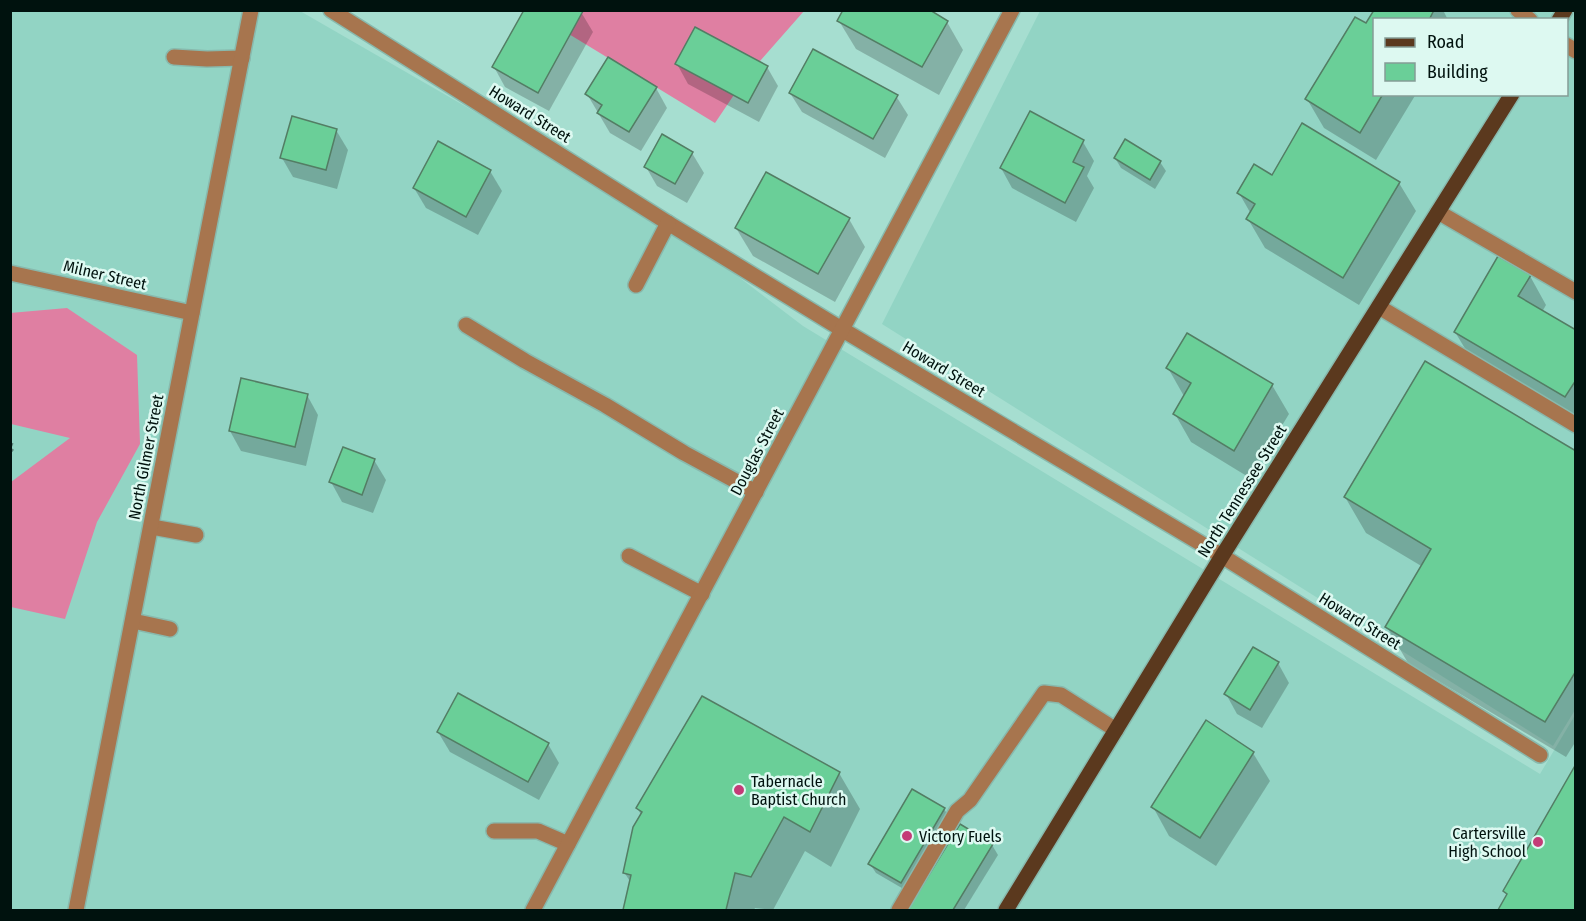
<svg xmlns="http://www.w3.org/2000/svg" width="1586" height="921" font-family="'Fira Sans Condensed',sans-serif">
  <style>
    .built { fill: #92d4c4; fill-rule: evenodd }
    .forest { fill: #df7fa2 }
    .shadow { fill: #0003 }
    .building { fill: #6acf98; stroke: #537d64; stroke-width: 1.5 }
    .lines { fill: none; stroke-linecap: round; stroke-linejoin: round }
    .minor-casing { stroke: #88b9ad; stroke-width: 18 }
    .major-casing { stroke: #88b9ad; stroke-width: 18 }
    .path { stroke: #5c837a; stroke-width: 4; stroke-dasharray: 3 4.5; stroke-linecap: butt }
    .minor { stroke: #a7754e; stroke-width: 15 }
    .major { stroke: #5b391e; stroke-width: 15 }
    .poi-dot { fill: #c43b77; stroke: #ddf9f1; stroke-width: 2 }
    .labels { text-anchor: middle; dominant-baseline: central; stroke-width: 5; stroke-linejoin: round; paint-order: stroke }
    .street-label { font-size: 16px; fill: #00120e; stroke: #ddf9f1 }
    .poi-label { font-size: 16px; fill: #00120e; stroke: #ddf9f1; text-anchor: start }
  </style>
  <rect width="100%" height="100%" fill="#a6ded0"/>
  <g class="built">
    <polygon points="10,11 300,11 668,223 803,326 1540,774 1575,715 1575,910 11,910"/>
    <path d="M1040,11h535v699l-22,36 -671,-422zM1374,20h192v74h-192z"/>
  </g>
  <g class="forest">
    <polygon points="531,11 804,11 746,77 715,123"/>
    <polygon points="67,308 137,355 140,444 97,522 65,619 11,607 11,482 70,438 11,424 10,313"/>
  </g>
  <g class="shadow">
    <polygon points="525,10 578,10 581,12 593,32 549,111 505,87 494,67"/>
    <polygon points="1376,10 1443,10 1448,20 1374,20 1374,94 1416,94 1376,160 1324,128 1307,99 1366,26"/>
    <polygon points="839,21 947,22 963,50 939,95 856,49"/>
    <polygon points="677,64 767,67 778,86 759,122 688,84"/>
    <polygon points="656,88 667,108 641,151 610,133 587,94"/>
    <polygon points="790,93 896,96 908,115 885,158 802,112"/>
    <polygon points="336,130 348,150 337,189 293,177 282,158"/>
    <polygon points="662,136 692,153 704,173 687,203 657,186 646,167"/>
    <polygon points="1083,142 1094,161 1087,176 1094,188 1076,222 1012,188 1001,168"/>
    <polygon points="1115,158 1160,162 1166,171 1155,189 1121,168"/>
    <polygon points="490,171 502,191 478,235 426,208 414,188"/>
    <polygon points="1272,177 1399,183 1416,211 1359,305 1265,248 1248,219 1251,214 1239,193"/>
    <polygon points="849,219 865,247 835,302 753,256 736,228"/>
    <polygon points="1530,276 1546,305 1542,312 1576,332 1576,421 1472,360 1455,332"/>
    <polygon points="1168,368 1272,385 1289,414 1250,478 1191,442 1175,414 1185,398"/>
    <polygon points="307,395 318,415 306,466 241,451 230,431"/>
    <polygon points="1576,453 1576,741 1566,757 1408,663 1387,627 1423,567 1366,533 1345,497"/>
    <polygon points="374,460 386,480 373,513 342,502 331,482"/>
    <polygon points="1254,649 1278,663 1289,683 1262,728 1237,714 1226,694"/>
    <polygon points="438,732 548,744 559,763 539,800 450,752"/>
    <polygon points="1253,753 1270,781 1216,866 1169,836 1153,807"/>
    <polygon points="1576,767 1576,910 1499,910 1508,896 1505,891"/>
    <polygon points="839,773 860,809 831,867 805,851 773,910 755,908 754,910 625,910 631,883 624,872 642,816 637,808"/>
    <polygon points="944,809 950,818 907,891 876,873 870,864"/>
    <polygon points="992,845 998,855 964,910 911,910 910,909"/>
  </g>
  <g class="building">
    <polygon points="524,10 583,11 538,93 492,67"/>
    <polygon points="843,10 930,10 948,21 922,67 837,21"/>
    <polygon points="1374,10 1434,10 1429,20 1374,20 1374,94 1383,94 1360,133 1305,99 1355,17 1366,23"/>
    <polygon points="695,27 768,66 748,103 675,64"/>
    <polygon points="813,49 898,95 873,139 789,93"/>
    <polygon points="608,57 657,87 629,132 597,113 602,105 585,94"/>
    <polygon points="1030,111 1084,140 1073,162 1084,167 1065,203 1000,168"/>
    <polygon points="292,116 337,129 326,170 280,158"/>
    <polygon points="1302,123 1400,182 1343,278 1246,219 1255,204 1237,193 1254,164 1272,175"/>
    <polygon points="662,134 693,152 675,184 644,167"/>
    <polygon points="1125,139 1161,161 1150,180 1114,158"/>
    <polygon points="438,141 491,170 466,217 413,188"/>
    <polygon points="766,172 850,218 818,274 735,228"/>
    <polygon points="1498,256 1531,275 1518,296 1576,330 1576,380 1565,397 1454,332"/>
    <polygon points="1187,333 1273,384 1234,451 1173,414 1191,383 1166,368"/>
    <polygon points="1425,361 1576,451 1576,671 1545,722 1385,627 1431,549 1344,497"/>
    <polygon points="241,378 308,394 295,447 229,431"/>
    <polygon points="343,447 375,459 362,495 329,482"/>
    <polygon points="1253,647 1279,662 1250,710 1224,694"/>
    <polygon points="458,693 549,743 528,782 437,732"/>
    <polygon points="702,696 840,772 810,832 784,817 751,877 735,873 726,910 623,910 631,875 623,873 633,827 642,812 636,808"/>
    <polygon points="1206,720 1254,752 1200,838 1151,807"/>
    <polygon points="1576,764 1576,910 1498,910 1507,894 1503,891"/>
    <polygon points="912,789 945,808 901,883 868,864"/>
    <polygon points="960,824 993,844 953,910 911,910 908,909"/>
  </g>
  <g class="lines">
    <defs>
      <g id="minor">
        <polyline points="331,10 668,223 843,330 1222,556 1540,755"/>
        <polyline points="1518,10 1530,20"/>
        <polyline points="1566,45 1576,51"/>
        <polyline points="174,57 207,59 242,58"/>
        <polyline points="1438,212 1576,292"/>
        <polyline points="10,273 192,313"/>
        <polyline points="636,285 668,223"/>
        <polyline points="1379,307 1576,425"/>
        <polyline points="466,325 525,361 605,405 684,453 756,492"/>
        <polyline points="152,527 196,535"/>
        <polyline points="629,556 702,594"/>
        <polyline points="133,621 170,629"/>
        <polyline points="494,831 538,831 568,844"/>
        <polyline points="76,910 251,10"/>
        <polyline points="533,910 1012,10"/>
        <polyline points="899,910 957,811 970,800 1044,693 1061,695 1116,730"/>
      </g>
      <g id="major">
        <polyline points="1559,20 1565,10"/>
        <polyline points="1006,910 1222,556 1512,94"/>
      </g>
    </defs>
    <use href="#minor" class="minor-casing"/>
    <use href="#major" class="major-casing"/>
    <polyline class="path" points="10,444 14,446 10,452"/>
    <use href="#minor" class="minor"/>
    <use href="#major" class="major"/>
  </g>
  <g class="poi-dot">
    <circle cx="739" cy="790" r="6"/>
    <circle cx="907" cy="836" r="6"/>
    <circle cx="1538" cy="842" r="6"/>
  </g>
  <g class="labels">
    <g class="street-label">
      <text transform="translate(530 114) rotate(32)">Howard Street</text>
      <text transform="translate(105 275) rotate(13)">Milner Street</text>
      <text transform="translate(944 369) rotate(31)">Howard Street</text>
      <text transform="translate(757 452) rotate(-62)">Douglas Street</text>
      <text transform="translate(146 457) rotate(-79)">North Gilmer Street</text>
      <text transform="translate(1242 491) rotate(-58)">North Tennessee Street</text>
      <text transform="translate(1360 621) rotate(32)">Howard Street</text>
    </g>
    <g class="poi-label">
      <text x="751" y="781">Tabernacle<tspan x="751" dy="18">Baptist Church</tspan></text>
      <text x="1526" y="833" text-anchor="end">Cartersville<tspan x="1526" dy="18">High School</tspan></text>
      <text x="919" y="836">Victory Fuels</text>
    </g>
  </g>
  <rect width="1586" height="921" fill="none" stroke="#00120e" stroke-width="24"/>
  <rect x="1373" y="18" width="195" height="78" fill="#ddf9f1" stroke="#859d96" stroke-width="1.5"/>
  <rect x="1385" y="38" width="30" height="9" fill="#5b391e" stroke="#859d96" stroke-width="1.5"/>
  <text x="1427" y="48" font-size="18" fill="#00120e">Road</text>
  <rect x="1385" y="63" width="30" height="18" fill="#6acf98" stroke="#859d96" stroke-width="1.5"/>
  <text x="1427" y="78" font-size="18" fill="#00120e">Building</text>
</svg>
